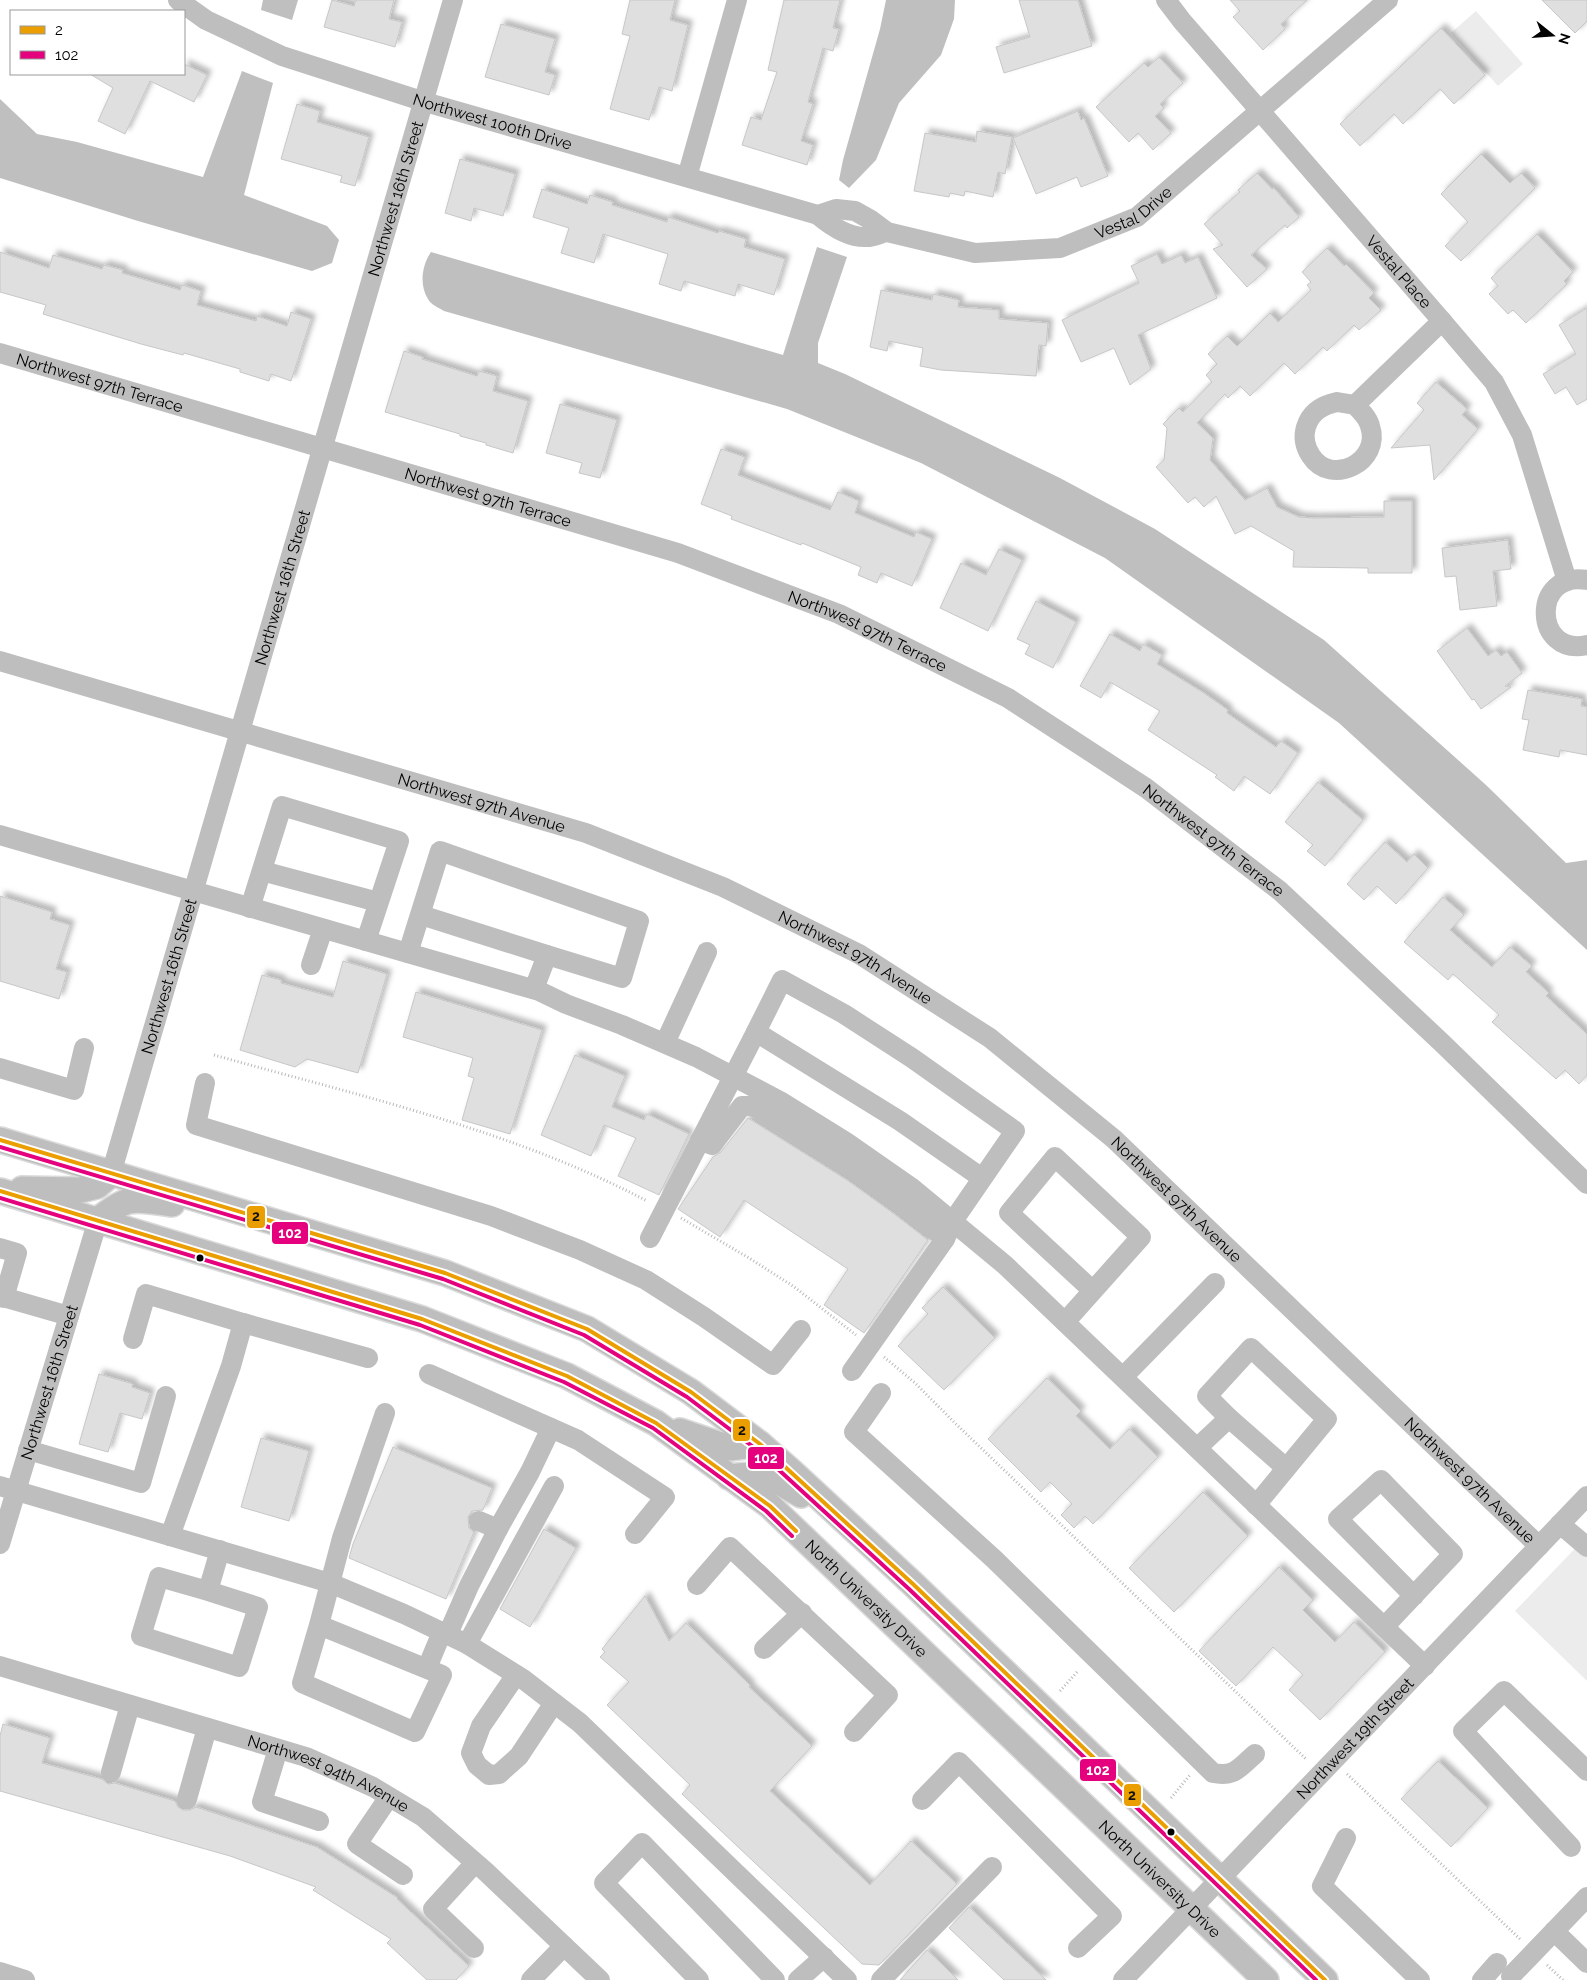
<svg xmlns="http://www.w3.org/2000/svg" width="1587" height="1980" font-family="Raleway,sans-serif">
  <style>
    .green { fill: #ececec }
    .water { fill: #bfbfbf }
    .building { fill: #dfdfdf; stroke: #c7c7c7; filter: url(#shadow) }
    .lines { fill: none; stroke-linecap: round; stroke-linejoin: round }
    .major-casing { stroke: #dbdbdb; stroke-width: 28 }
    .path { stroke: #b9b9b9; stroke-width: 3; stroke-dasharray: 1 2.5; stroke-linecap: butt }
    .minor { stroke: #bebebe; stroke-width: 20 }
    .major { stroke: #bebebe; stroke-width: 25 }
    .bus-1-casing { stroke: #fff; stroke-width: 8 }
    .bus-2-casing { stroke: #fff; stroke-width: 8 }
    .bus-1 { stroke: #eb9e00; stroke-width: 4 }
    .bus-2 { stroke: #e5007d; stroke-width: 4 }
    .bus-dot { fill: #000; stroke: #fff; stroke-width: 2 }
    .labels { text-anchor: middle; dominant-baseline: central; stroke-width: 4; stroke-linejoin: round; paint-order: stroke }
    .street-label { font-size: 16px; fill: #000; stroke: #fff }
    .line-badge { stroke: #fff; stroke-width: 2 }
    .badge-label { font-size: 14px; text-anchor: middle; font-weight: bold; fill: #fff }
    .pale-badge-label { font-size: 14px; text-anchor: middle; font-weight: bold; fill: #111 }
  </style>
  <defs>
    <filter id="shadow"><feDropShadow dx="4.5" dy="-4.5" stdDeviation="2.5" flood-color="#0004"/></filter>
  </defs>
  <rect width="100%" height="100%" fill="#fff"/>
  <g class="green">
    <polygon points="1476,11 1523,64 1498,86 1451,33"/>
    <polygon points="1587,1536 1587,1681 1515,1611"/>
  </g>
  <g class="water">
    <polygon points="263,0 298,0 292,20 261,10"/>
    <polygon points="886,0 955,0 954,19 941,55 899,103 876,160 849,188 839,180 843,160 880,29"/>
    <polygon points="242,71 273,83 244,195 327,226 339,240 332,263 312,271 138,221 0,178 0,99 37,134 77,142 203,177"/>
    <path d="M817,247l30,10 -29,86v20l27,11 215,104 95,51 169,111 162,145 80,78 21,-3v90l-248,-227 -234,-165 -184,-95 -134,-54 -343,-98c-5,-3 -14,-7 -16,-12 -9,-14 -6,-34 3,-47l352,103z"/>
  </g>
  <g class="building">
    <polygon points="332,0 354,6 356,0 394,0 389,19 402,22 395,47 324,27"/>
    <polygon points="630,0 675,0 670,20 688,25 672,91 659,87 649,120 610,109 630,36 622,34"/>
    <polygon points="784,0 840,0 833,28 839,29 833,51 823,48 808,102 813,104 801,141 813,145 807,165 742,145 751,117 761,120 777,72 768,70"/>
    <polygon points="1019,0 1078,0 1092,46 1004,73 996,47 1030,37"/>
    <polygon points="1230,0 1307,0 1281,24 1285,29 1263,50 1233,17 1240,11"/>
    <polygon points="1542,0 1587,0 1587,21 1575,33"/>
    <polygon points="501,24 555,39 545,72 555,75 549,95 485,77"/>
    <polygon points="1441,28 1485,75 1454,104 1440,89 1403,124 1394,114 1360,146 1340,124"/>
    <polygon points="1159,57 1183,83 1160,104 1164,108 1155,116 1171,133 1153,150 1138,133 1129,142 1096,107 1144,63 1148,67"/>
    <polygon points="184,64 207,75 194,102 150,81 125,134 98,121 113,88 90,74 184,74"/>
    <polygon points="297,104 320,111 317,122 369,137 355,186 340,182 342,176 281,159"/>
    <polygon points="1078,111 1081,120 1084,118 1108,176 1081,187 1077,177 1036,194 1013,138"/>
    <polygon points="977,131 1012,137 1005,174 998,172 993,197 965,191 964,196 950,193 949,197 914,191 925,133 976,142"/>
    <polygon points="1481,154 1510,183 1521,173 1535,188 1461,261 1445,246 1468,222 1441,194"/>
    <polygon points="460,159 515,174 503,216 474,208 471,221 445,213"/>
    <polygon points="1257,173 1272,189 1274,188 1299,217 1287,228 1285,225 1251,255 1267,269 1247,287 1213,249 1223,245 1204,224 1240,192 1238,190"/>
    <polygon points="542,189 587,204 590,195 613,202 612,205 667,222 668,217 718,233 719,231 746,239 744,247 785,259 774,295 738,284 735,296 684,281 681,291 659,284 668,254 603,234 594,263 561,253 569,228 533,217"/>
    <polygon points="1537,234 1573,272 1564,281 1567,284 1526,323 1513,310 1508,314 1489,294 1498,286 1491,278"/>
    <polygon points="1327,248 1344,266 1346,264 1374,293 1369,298 1381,310 1359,330 1354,325 1327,351 1323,347 1295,374 1284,363 1250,396 1240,386 1228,398 1225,394 1197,423 1213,438 1210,460 1245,500 1267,488 1277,507 1299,517 1314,518 1384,517 1384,501 1412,501 1412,573 1368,573 1368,568 1293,567 1294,551 1251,526 1235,534 1216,496 1204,507 1195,497 1188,503 1156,467 1164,460 1167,428 1163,424 1179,408 1183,412 1212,382 1206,375 1217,364 1208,354 1227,336 1237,346 1270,313 1278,322 1311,290 1307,285 1311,282 1302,272"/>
    <polygon points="0,252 49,268 53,255 102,269 104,265 123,270 122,273 180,290 182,285 201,291 197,305 256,321 257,316 287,326 291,312 311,319 291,381 271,374 269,381 240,372 240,369 184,353 183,355 141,344 43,314 46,305 0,292"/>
    <polygon points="1157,254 1162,264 1181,255 1185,263 1198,257 1217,298 1138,335 1151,369 1130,385 1114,348 1081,362 1062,320 1139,283 1131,266"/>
    <polygon points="881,290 932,300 933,294 959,300 958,307 999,310 999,319 1048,323 1046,346 1039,345 1036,376 941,370 920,366 923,348 889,341 887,351 870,347"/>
    <polygon points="1587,308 1587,399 1577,405 1566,387 1555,394 1543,374 1576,354 1559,325"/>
    <polygon points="404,351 423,357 422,359 477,376 479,371 497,376 493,391 528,401 513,453 486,445 486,443 460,436 460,434 385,412"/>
    <polygon points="1436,382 1467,409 1462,415 1478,429 1434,480 1430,445 1391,448 1424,410 1417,403"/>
    <polygon points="560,404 617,420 600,478 579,473 582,463 546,453"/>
    <polygon points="721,449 745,457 738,475 830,510 838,492 859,501 855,513 914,537 916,532 932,539 912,586 881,573 877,583 858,575 861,567 802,543 801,545 731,519 732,516 701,504"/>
    <polygon points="1508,540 1511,569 1493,571 1497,606 1460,610 1456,576 1445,577 1442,548"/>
    <polygon points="999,549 1022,560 988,631 940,608 961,563 986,575"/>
    <polygon points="1036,601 1076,622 1053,668 1025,654 1030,645 1017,639"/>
    <polygon points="1467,628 1488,656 1496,650 1501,656 1507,652 1522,673 1505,686 1511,687 1481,709 1474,699 1472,700 1437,651"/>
    <polygon points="1110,634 1140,651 1143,644 1162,655 1157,664 1204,693 1228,710 1227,713 1276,747 1281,741 1298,753 1270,794 1244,776 1234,791 1215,777 1217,775 1148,730 1160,711 1110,682 1101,698 1080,686"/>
    <polygon points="1528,690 1582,699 1581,706 1587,707 1587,755 1560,750 1559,757 1523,750 1529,720 1522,719"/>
    <polygon points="1318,782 1363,820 1325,866 1307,851 1313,845 1285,822"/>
    <polygon points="1385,842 1407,862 1414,854 1428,868 1396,904 1377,886 1364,900 1347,884"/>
    <polygon points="0,896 52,912 50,919 70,925 56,969 67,972 59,999 0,981"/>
    <polygon points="1443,897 1464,915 1450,930 1492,967 1510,947 1532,966 1526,972 1549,993 1546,996 1587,1034 1587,1075 1579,1084 1565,1070 1556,1079 1492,1022 1499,1015 1453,974 1448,980 1404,942"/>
    <polygon points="343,961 387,974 358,1073 307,1059 295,1067 240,1050 262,975 281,980 281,983 333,997"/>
    <polygon points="416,992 542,1030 510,1134 462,1120 474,1078 468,1076 473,1058 403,1037"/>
    <polygon points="575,1055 625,1076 612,1107 644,1120 647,1114 689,1134 659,1195 618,1176 636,1138 604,1125 591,1156 541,1135"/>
    <polygon points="748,1118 847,1180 893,1213 928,1240 864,1333 824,1305 848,1269 744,1200 720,1237 678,1209 713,1157 721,1152"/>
    <polygon points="943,1287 995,1338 944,1390 898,1346 928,1314 922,1308"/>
    <polygon points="99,1374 133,1384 132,1387 150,1393 142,1419 120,1413 108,1452 79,1444"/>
    <polygon points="1047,1378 1081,1411 1076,1416 1110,1449 1129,1429 1158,1457 1093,1524 1085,1516 1074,1528 1061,1515 1072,1504 1050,1482 1041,1492 988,1439"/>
    <polygon points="261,1438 309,1451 289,1521 241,1507"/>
    <polygon points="393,1447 492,1488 483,1510 472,1511 468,1517 469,1528 474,1532 446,1599 349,1558 353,1544"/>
    <polygon points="1203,1492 1248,1536 1174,1612 1129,1568"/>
    <polygon points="544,1529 576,1548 530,1627 500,1609"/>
    <polygon points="1279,1567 1313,1600 1303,1610 1335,1642 1354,1622 1385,1652 1320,1720 1289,1690 1303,1675 1273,1647 1236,1686 1199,1651"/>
    <polygon points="645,1596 669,1641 686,1623 750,1685 749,1687 812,1746 770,1791 870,1885 911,1841 957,1884 879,1965 862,1964 682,1794 690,1785 607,1705 629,1682 600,1657 605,1652 602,1649"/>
    <polygon points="3,1724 50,1738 42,1763 102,1779 108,1784 115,1783 175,1801 178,1807 183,1810 190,1810 196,1807 317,1847 398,1898 397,1899 469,1966 456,1980 427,1980 387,1943 391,1939 313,1890 316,1887 230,1856 0,1791 0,1736"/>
    <polygon points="1438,1761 1488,1808 1451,1847 1401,1799"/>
    <polygon points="969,1907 1046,1980 1004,1980 949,1928"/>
    <polygon points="927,1950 945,1967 958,1980 900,1980"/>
  </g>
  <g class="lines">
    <defs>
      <g id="major">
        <polyline points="0,1140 445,1273 587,1329 691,1392 760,1444 792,1472 913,1584 1325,1980"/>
        <polyline points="22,1189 81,1190 97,1186 111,1174"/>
        <path id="s10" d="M0,1191l422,128 145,57 89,47 114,83 496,474"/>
        <path d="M98,1220c32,-26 35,-21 74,-16"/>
        <polyline points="680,1431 730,1448 760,1444"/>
        <path d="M729,1477c35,-5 43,0 72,18"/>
      </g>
    </defs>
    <use href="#major" class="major-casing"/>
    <g class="path">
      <path d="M214,1055c146,41 298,75 433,146"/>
      <polyline points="681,1218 749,1258 793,1286 856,1335"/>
      <polyline points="884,1357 915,1383 956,1424 1307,1760"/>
      <polyline points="1060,1691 1078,1671"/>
      <polyline points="1347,1774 1521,1940"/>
      <polyline points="1171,1798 1190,1775"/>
      <polyline points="1547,1965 1563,1980"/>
    </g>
    <g class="minor">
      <path id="s1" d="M178,0l28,20 76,36 143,46 393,113c13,11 31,23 49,22 7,0 14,-4 20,-5"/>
      <path id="s2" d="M1166,0l16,21 260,300 52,61 28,53 45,146"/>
      <polyline points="687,177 737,0"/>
      <path id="s3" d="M818,215l18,-6 19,2 16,9 16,12 88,21 85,-5 77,-31 251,-217"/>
      <path id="s4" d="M0,353l678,200 161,61 169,84 138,90 134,103 161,151 146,142"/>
      <path d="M1337,402l18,3c6,6 13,13 15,21 12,36 -39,61 -59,30 -6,-9 -8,-19 -5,-29 5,-16 17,-22 31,-25z"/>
      <polyline points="1355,405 1442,321"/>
      <path d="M1587,580c-56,-10 -54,77 0,65"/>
      <path id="s5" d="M0,661l586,172 137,54 136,67 131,84 124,101 425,407"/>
      <polyline points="0,835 539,991 566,1004 622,1025 696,1057 780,1101 846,1142 912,1188 1005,1265 1425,1666"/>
      <polyline points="262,871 378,902"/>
      <polyline points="250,908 282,806 399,841 366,941"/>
      <polyline points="421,915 547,955"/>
      <polyline points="408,953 440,851 639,921 622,978 547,955 534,989"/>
      <polyline points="311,965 323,929"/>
      <polyline points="665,1043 707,952"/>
      <polyline points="0,1068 74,1090 84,1048"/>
      <polyline points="205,1083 196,1125 491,1216 580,1250 646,1280 704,1317 773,1365 801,1330"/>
      <path d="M700,1140l12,5 30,-39h8l7,2c64,40 131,81 188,131l-93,132"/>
      <path id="s6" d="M111,1174l342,-1174"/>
      <polyline points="650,1238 756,1032"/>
      <polyline points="945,1239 953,1221 1015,1131 912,1058 844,1014 782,980 756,1032 900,1121 982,1178"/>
      <polyline points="0,1248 17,1253 4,1298"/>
      <polyline points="0,1296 69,1316"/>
      <polyline points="1065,1322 1141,1237 1055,1157 1009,1213 1092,1290"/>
      <polyline points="133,1339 146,1294 243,1323"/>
      <polyline points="429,1374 578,1440 665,1497 635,1534"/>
      <polyline points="1123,1377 1215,1283"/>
      <path d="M881,1393l-27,39 140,127 219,214c22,4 26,-5 42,-19"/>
      <polyline points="1197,1448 1229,1418"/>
      <polyline points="28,1450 141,1483 166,1396"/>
      <polyline points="0,1486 330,1583 404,1614 467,1644 523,1679 580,1723 847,1980"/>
      <polyline points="1256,1505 1327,1419 1251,1348 1207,1396 1229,1418 1286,1468"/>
      <polyline points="479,1521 498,1529"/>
      <polyline points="1560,1524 1587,1547"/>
      <polyline points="170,1536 231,1366 243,1323 368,1358"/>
      <path id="s7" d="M0,1544l98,-324"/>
      <polyline points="697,1585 730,1547 888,1695 854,1732"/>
      <polyline points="208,1591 159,1577 141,1636 239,1667 258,1607 208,1591 220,1550"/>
      <polyline points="319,1625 442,1675 415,1732 302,1683 319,1625 342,1538 385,1413"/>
      <polyline points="1384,1627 1453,1554 1381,1480 1338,1519 1414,1596"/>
      <polyline points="448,1634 469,1586 498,1529 530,1472 551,1428"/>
      <polyline points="467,1644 554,1486"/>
      <polyline points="764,1649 802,1613"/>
      <path id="s8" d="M0,1666l306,91 67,30 50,30 62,54 115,109"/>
      <polyline points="427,1668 442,1632"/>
      <polyline points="516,1675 481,1726 471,1753 477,1765 489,1775 499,1774 519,1756 554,1703"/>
      <polyline points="278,1749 262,1802 319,1821"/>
      <polyline points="111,1772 130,1705"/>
      <polyline points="389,1797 357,1844 403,1875"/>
      <polyline points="187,1799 207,1728"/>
      <polyline points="922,1800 959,1762 1112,1916 1078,1948"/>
      <polyline points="1346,1838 1322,1886 1420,1980"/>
      <polyline points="1571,1847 1463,1731 1504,1691 1587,1771"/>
      <polyline points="1554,1931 1587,1963"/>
      <polyline points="474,1948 433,1909 475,1863"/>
      <polyline points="0,1972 25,1980"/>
      <polyline points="1511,1976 1587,1897"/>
      <polyline points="531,1980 564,1946"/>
      <polyline points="699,1980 604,1883 642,1843 775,1980"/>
      <polyline points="798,1980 824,1957"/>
      <polyline points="881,1980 992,1867"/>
      <path id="s9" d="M1123,1980l464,-484"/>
      <polyline points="1482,1980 1497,1963"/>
    </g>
    <use href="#major" class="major"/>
    <defs>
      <g id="bus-1">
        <polyline points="0,1140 445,1273 587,1329 691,1392 760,1444 913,1584 1325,1980"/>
        <polyline points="0,1191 422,1319 567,1376 656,1423 770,1506 796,1531"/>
      </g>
      <g id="bus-2">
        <polyline points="0,1147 443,1279 584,1335 687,1397 756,1449 909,1589 1316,1980"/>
        <polyline points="0,1198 420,1325 564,1382 653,1428 766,1511 792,1536"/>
      </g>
    </defs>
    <use href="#bus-1" class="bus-1-casing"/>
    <use href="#bus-2" class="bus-2-casing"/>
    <use href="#bus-1" class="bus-1"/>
    <use href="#bus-2" class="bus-2"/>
  </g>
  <g class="bus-dot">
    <circle cx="200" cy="1258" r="4.5"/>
    <circle cx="1171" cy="1832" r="4.5"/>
  </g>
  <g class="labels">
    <g class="street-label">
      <text stroke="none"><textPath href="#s1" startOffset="339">Northwest 100th Drive</textPath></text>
      <text stroke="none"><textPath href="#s6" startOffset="1016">Northwest 16th Street</textPath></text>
      <text stroke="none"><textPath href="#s3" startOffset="334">Vestal Drive</textPath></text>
      <text stroke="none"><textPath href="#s2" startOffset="358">Vestal Place</textPath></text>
      <text stroke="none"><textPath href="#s4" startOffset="104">Northwest 97th Terrace</textPath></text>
      <text stroke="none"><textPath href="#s4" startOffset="509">Northwest 97th Terrace</textPath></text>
      <text stroke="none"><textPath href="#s6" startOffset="611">Northwest 16th Street</textPath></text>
      <text stroke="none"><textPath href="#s4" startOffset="912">Northwest 97th Terrace</textPath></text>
      <text stroke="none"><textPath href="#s5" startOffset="502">Northwest 97th Avenue</textPath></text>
      <text stroke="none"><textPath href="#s4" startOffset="1318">Northwest 97th Terrace</textPath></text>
      <text stroke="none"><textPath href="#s5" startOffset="908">Northwest 97th Avenue</textPath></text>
      <text stroke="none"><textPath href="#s6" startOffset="206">Northwest 16th Street</textPath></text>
      <text stroke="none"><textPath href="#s5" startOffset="1312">Northwest 97th Avenue</textPath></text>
      <text stroke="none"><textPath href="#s7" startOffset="169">Northwest 16th Street</textPath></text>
      <text stroke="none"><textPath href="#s5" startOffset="1718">Northwest 97th Avenue</textPath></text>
      <text stroke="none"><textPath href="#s10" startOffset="972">North University Drive</textPath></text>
      <text stroke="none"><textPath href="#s9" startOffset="335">Northwest 19th Street</textPath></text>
      <text stroke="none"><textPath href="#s8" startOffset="346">Northwest 94th Avenue</textPath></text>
      <text stroke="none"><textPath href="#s10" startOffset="1378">North University Drive</textPath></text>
    </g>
  </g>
  <g class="line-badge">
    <rect x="246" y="1205" width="20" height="24" rx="5" fill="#eb9e00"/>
    <rect x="271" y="1221" width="38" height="24" rx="5" fill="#e5007d"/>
    <rect x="732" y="1418" width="19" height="24" rx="5" fill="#eb9e00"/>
    <rect x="747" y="1446" width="38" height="24" rx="5" fill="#e5007d"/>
    <rect x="1079" y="1758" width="38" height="24" rx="5" fill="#e5007d"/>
    <rect x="1123" y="1783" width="19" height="24" rx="5" fill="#eb9e00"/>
  </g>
  <g class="badge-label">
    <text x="290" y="1238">102</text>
    <text x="766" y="1463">102</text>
    <text x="1098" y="1775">102</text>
  </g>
  <g class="pale-badge-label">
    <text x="256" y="1221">2</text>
    <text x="742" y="1435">2</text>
    <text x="1132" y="1800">2</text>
  </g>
  <rect x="10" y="10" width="175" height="65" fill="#ffffff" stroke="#999999"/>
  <rect x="20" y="26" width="25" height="8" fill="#eb9e00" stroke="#999999"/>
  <text x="55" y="35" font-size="15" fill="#000000">2</text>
  <rect x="20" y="51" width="25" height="8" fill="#e5007d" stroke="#999999"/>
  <text x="55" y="60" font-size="15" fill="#000000">102</text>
  <g transform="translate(1552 35) rotate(107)" stroke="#ffffff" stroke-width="4" paint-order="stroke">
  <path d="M0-4L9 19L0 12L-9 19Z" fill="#000000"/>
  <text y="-8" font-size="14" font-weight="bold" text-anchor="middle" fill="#000000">N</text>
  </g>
</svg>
